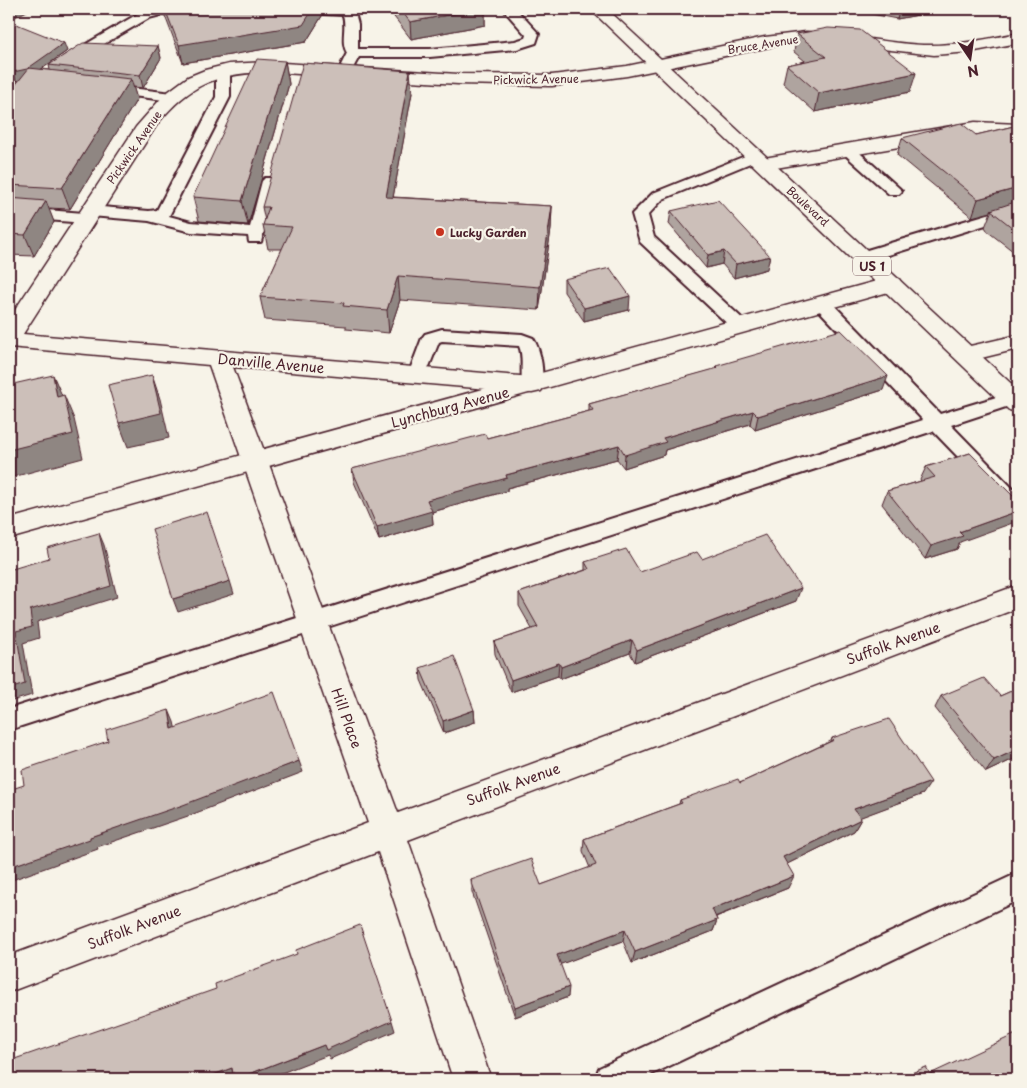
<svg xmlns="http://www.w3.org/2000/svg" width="1027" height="1088" font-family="'Playpen Sans',sans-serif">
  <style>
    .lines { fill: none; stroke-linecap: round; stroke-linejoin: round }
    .service-casing { stroke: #4a1f2b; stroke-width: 4 }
    .minor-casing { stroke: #4a1f2b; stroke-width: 3 }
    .tertiary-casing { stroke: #4a1f2b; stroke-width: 3 }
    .primary-casing { stroke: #4a1f2b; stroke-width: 3 }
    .service { fill: #f7f3e8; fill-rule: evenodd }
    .minor { fill: #f7f3e8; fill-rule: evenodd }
    .tertiary { fill: #f7f3e8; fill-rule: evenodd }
    .primary { fill: #f7f3e8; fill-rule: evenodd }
    .wall { fill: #afa49f; stroke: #4a1f2b }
    .shaded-wall { fill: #8f8682; stroke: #4a1f2b }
    .building { fill: #ccbfb9; stroke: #4a1f2b }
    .poi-dot { fill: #c8321e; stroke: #f7f3e8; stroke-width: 2 }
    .labels { text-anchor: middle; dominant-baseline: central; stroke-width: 4.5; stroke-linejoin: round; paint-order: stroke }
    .far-street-label { font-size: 11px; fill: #4a1f2b; stroke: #f7f3e8 }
    .far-poi-label { font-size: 11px; font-weight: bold; fill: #4a1f2b; stroke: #f7f3e8; text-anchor: start }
    .shield { fill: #f7f3e8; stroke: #7e5f64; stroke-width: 1 }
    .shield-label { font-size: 12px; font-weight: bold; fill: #4a1f2b }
    .street-label { font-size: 14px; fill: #4a1f2b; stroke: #f7f3e8 }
  </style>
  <rect width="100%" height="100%" fill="#f7f3e8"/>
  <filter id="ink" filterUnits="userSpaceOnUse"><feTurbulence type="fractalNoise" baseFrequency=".02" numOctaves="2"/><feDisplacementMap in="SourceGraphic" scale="10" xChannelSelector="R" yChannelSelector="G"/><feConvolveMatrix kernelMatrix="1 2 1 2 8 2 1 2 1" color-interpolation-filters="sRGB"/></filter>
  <g filter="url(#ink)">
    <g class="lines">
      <defs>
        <g id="service">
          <polygon points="154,9 174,9 172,12 149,18 76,60 66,60 64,57 141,12"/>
          <path d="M299,9h55l4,15v25h72l85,-8 10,-3 1,-3 -23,-26h13l23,25 -3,9 -19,6 -87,8h-71l-6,11 -5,1 -7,-4 6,-12c-7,-11 0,-25 -4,-38l-38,-2z"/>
          <polygon points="223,68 230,72 230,97 169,216 191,222 250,227 262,181 265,178 275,178 278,181 261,242 249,242 248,236 191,232 149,221 91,216 93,218 91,221 85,223 9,217 9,207 84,213 82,211 84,208 90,206 149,211 157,210 216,97 216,72"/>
          <polygon points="106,85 172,93 179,97 172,101 101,92 99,89 101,86"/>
          <polygon points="847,145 852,146 899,188 902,191 899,194 889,194 842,152 840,149 842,146"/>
          <polygon points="755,152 760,153 762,156 760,159 663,199 648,215 654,237 746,322 749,326 746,330 740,332 734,330 640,242 632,214 653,193"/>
          <polygon points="1018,205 1018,215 869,261 857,261 855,257 857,253"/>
          <polygon points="822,298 828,299 940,414 1013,392 1018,393 1018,403 951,425 1018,494 1018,515 1011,512 933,431 9,730 9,709 923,420 816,307 813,303 816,299"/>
          <path d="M442,329l80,5 11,4c8,12 13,39 6,51l-7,2 -7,-2c-7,-11 0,-30 -6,-43l-77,-5 -3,1 -15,37 -7,2 -7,-2 -2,-4 14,-37 3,-4z"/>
          <polygon points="1018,873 1018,900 642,1079 595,1079 599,1068"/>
        </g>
        <g id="minor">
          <path d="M806,32c39,1 78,11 117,13 32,1 64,-6 95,-12v10l-48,9 -36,3 -95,-11 -50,-1 -162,33 -75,10 -94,-2 -191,-12c-50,1 -77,12 -109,51l-135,211 509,43 9,2 3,6 -3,6 -9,2 -299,-26 165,446 620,-228v23l-610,232 83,239h-38l-75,-227 -369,140v-36l359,-133 -159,-458 -200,-18v-28l127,-192 29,-33 23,-17 17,-7 24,-6 38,-2 191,12 94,1 75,-9 138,-29z"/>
          <polygon points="975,122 1018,124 1018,136 975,134 764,170 757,168 754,164 757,160 764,158"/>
          <polygon points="1018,335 1018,349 965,362 957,359 953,354 957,349"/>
        </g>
        <polygon id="tertiary" points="891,277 899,279 902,284 899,289 9,539 9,519"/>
        <polygon id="primary" points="590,9 607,9 1018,390 1018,412 1009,410"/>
      </defs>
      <use href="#service" class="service-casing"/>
      <use href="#minor" class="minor-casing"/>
      <use href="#tertiary" class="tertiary-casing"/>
      <use href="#primary" class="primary-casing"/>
      <use href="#service" class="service"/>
      <use href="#minor" class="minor"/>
      <use href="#tertiary" class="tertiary"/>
      <use href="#primary" class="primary"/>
    </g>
    <g class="wall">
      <polygon points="164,9 321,9 322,16 306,42 183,63 165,16"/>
      <polygon points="388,9 485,9 485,25 411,39"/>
      <polygon points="846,9 940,9 939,11 897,19"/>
      <polygon points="9,21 67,51 42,69 50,70 49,65 158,46 161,58 143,88 133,87 137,99 70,209 48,208 54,222 34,256 9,255 9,93 19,80 16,81 9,78"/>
      <polygon points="797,34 910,92 815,112 783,83 787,65 805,61 794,52"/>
      <polygon points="285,61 289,84 248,225 199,221 193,197"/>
      <polygon points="412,93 393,197 552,206 551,229 539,310 400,300 389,333 346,329 346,326 265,320 260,297 282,249 268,249 263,225 265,221 262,207"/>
      <polygon points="1018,125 1018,255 987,231 987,230 985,227 991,212 972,217 897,155 902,138 976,135"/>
      <polygon points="671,211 767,269 734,278 722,264 706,268 669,224"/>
      <polygon points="564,279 629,310 584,321 564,292"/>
      <polygon points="716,366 883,390 755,430 750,424 665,450 664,455 624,468 617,459 507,488 507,491 432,512 433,524 379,540 354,482 352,469 487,438 589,411 589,404 716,369"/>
      <polygon points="970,453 960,542 957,549 925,559 882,504 887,491 921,481 920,480 926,467"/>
      <polygon points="702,559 796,601 635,662 630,653 560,679 558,676 511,692 495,654 494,642 532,629 519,606 519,593 585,570 585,562 640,572"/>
      <polygon points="420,668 474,710 475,722 444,733 421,680"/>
      <polygon points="1018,688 1018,757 986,772 935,708 941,696 1000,696"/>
      <polygon points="832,738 923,794 860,817 861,819 854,831 787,864 788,888 716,917 717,920 713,931 632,963 623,941 560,964 568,997 515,1017 472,892 471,880 541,885 590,868 583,851 584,839 679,804 680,800 740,783 831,741"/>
    </g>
    <g class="shaded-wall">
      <polygon points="11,9 31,9 9,20 9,10"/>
      <polygon points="313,9 321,9 322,16 306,42 183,63 179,45"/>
      <polygon points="480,9 485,9 485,25 411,39 410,22"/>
      <polygon points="900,9 940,9 939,11 897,19"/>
      <polygon points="64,43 67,51 30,77 16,81 13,72"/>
      <polygon points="158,46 161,58 143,88 140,75"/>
      <polygon points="285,61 289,84 248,225 242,201"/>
      <polygon points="410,71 412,93 389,220 386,197"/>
      <polygon points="916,73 910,92 815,112 819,93"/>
      <polygon points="131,79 137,99 70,209 62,188"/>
      <polygon points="1018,188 1018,204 991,210 991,212 972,217 978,199"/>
      <polygon points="46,201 54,222 34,256 25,235"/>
      <polygon points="552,206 551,229 539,310 540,287"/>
      <polygon points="724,251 722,264 706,268 708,255"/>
      <polygon points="770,256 767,269 734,278 736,264"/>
      <polygon points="398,276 400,300 389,333 387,310"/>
      <polygon points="630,296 629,310 584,321 584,308"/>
      <polygon points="53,375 64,400 57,397"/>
      <polygon points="152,375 160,399 169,438 128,447 119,423"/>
      <polygon points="888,376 883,390 755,430 758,416"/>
      <polygon points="64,395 74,419 83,458 9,478 9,450"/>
      <polygon points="753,411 750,424 665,450 664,455 624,468 625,455 663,438"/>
      <polygon points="619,445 617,459 507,488 507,491 432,512 433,524 379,540 377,527 427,500 506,475"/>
      <polygon points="1018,511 1018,521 960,542 957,549 925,559 931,546 959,532"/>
      <polygon points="99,533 104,545 117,597 37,622 39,638 23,643 32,695 9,702 9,689 16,631 30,610"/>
      <polygon points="230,581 234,594 178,612 173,599"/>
      <polygon points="801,588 796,601 635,662 637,650"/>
      <polygon points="632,640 630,653 560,679 561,667"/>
      <polygon points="559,663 558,676 511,692 511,680"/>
      <polygon points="169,710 174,722 178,740 172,729"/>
      <polygon points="474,710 475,722 444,733 443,721"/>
      <polygon points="1018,749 1018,757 986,772 994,760"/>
      <polygon points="299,761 303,772 188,816 97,847 98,849 9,881 9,867 90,837"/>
      <polygon points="931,782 923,794 848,822 854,809"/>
      <polygon points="861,819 854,831 777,869 783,857"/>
      <polygon points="794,876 788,888 707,920 712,909"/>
      <polygon points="717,920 713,931 632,963 635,952"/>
      <polygon points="625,930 623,941 556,966 557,955"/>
      <polygon points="569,987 568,997 515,1017 515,1007"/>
      <polygon points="392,1021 395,1031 330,1059 328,1055 266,1079 236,1079 324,1045"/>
      <polygon points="232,1068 233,1079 202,1079"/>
    </g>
    <g class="building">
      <polygon points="165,9 313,9 303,25 179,45"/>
      <polygon points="400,9 480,9 410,22"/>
      <polygon points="9,21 64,43 27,69 13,72 9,71"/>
      <polygon points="828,28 860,30 916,73 819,93 787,65 826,57 797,34"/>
      <polygon points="83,43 158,46 140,75 49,65"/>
      <polygon points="257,59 285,61 242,201 193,197"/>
      <polygon points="303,63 410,71 386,197 552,206 540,287 398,276 387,310 343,306 344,303 260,297 292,227 263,225 269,207 262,207"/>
      <polygon points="29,68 131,79 62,188 9,185 9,93"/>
      <polygon points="961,123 976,135 1018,125 1018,188 978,199 902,138"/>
      <polygon points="9,198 46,201 25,235 9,234"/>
      <polygon points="718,200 770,256 736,264 724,251 708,255 671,211"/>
      <polygon points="1018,201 1018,232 994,213 995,213 991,210"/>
      <polygon points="610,268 630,296 584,308 564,279"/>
      <polygon points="841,330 888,376 758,416 753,411 663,438 666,442 625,455 619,445 506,475 507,478 427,500 432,511 377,527 352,469 485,434 487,438 593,410 589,404 718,368 716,366"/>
      <polygon points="53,375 57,397 64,395 73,434 9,450 9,385"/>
      <polygon points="152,375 161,413 119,423 108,385"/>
      <polygon points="970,453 1018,501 1018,511 959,532 963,536 931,546 887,491 935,477 926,467"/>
      <polygon points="207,512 230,581 173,599 152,529"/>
      <polygon points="99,533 111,586 30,610 32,627 16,631 25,684 9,689 9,570 49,558 47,548"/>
      <polygon points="765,535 801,588 637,650 632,640 561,667 559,663 511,680 494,642 538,627 519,593 589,569 585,562 626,549 640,572 697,552 702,559"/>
      <polygon points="454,656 474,710 443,721 420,668"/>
      <polygon points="984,678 1000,696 1018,688 1018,749 994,760 941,696"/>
      <polygon points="274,692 299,761 183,805 90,837 90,839 9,867 9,790 24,785 22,770 108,741 106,730 169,710 172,729"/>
      <polygon points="889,719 931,782 854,809 861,819 783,857 794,876 712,909 717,920 635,952 625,930 557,955 569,987 515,1007 471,880 531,859 541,885 596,865 584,839 682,803 680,800 738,779 740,783 834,740 832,738"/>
      <polygon points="360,925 392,1021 326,1050 324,1045 236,1079 234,1079 232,1068 202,1079 9,1079 9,1061 216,989 215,984 297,954 296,950"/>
      <polygon points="1018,1033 1018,1079 897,1079 926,1067 930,1074"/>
    </g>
  </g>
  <circle class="poi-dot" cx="440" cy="232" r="5"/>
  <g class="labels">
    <g class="far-street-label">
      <text transform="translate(763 44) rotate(-9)">Bruce Avenue</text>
      <text transform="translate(536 79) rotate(-1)">Pickwick Avenue</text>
      <text transform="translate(134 147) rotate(-55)">Pickwick Avenue</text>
      <text transform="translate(808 206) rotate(43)">Boulevard</text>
    </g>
    <g class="far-poi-label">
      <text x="450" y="232">Lucky Garden</text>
    </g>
    <rect class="shield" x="853" y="256.5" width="38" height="19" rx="4"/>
    <g class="shield-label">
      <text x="872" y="266">US 1</text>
    </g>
    <g class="street-label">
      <text transform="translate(271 363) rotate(5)">Danville Avenue</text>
      <text transform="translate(450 407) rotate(-15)">Lynchburg Avenue</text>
      <text transform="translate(893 643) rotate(-20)">Suffolk Avenue</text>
      <text transform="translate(347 718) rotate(70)">Hill Place</text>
      <text transform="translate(513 784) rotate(-20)">Suffolk Avenue</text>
      <text transform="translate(134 927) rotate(-21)">Suffolk Avenue</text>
    </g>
  </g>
  <rect width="1027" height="1088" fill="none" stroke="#f7f3e8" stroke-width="30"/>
  <rect x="15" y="15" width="997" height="1058" fill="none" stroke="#4a1f2b" stroke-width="2" filter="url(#ink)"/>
  <g transform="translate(970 58) rotate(167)" stroke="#f7f3e8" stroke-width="4" paint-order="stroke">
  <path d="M0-4L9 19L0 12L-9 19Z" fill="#4a1f2b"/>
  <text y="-8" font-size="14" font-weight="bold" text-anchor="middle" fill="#4a1f2b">N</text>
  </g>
</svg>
